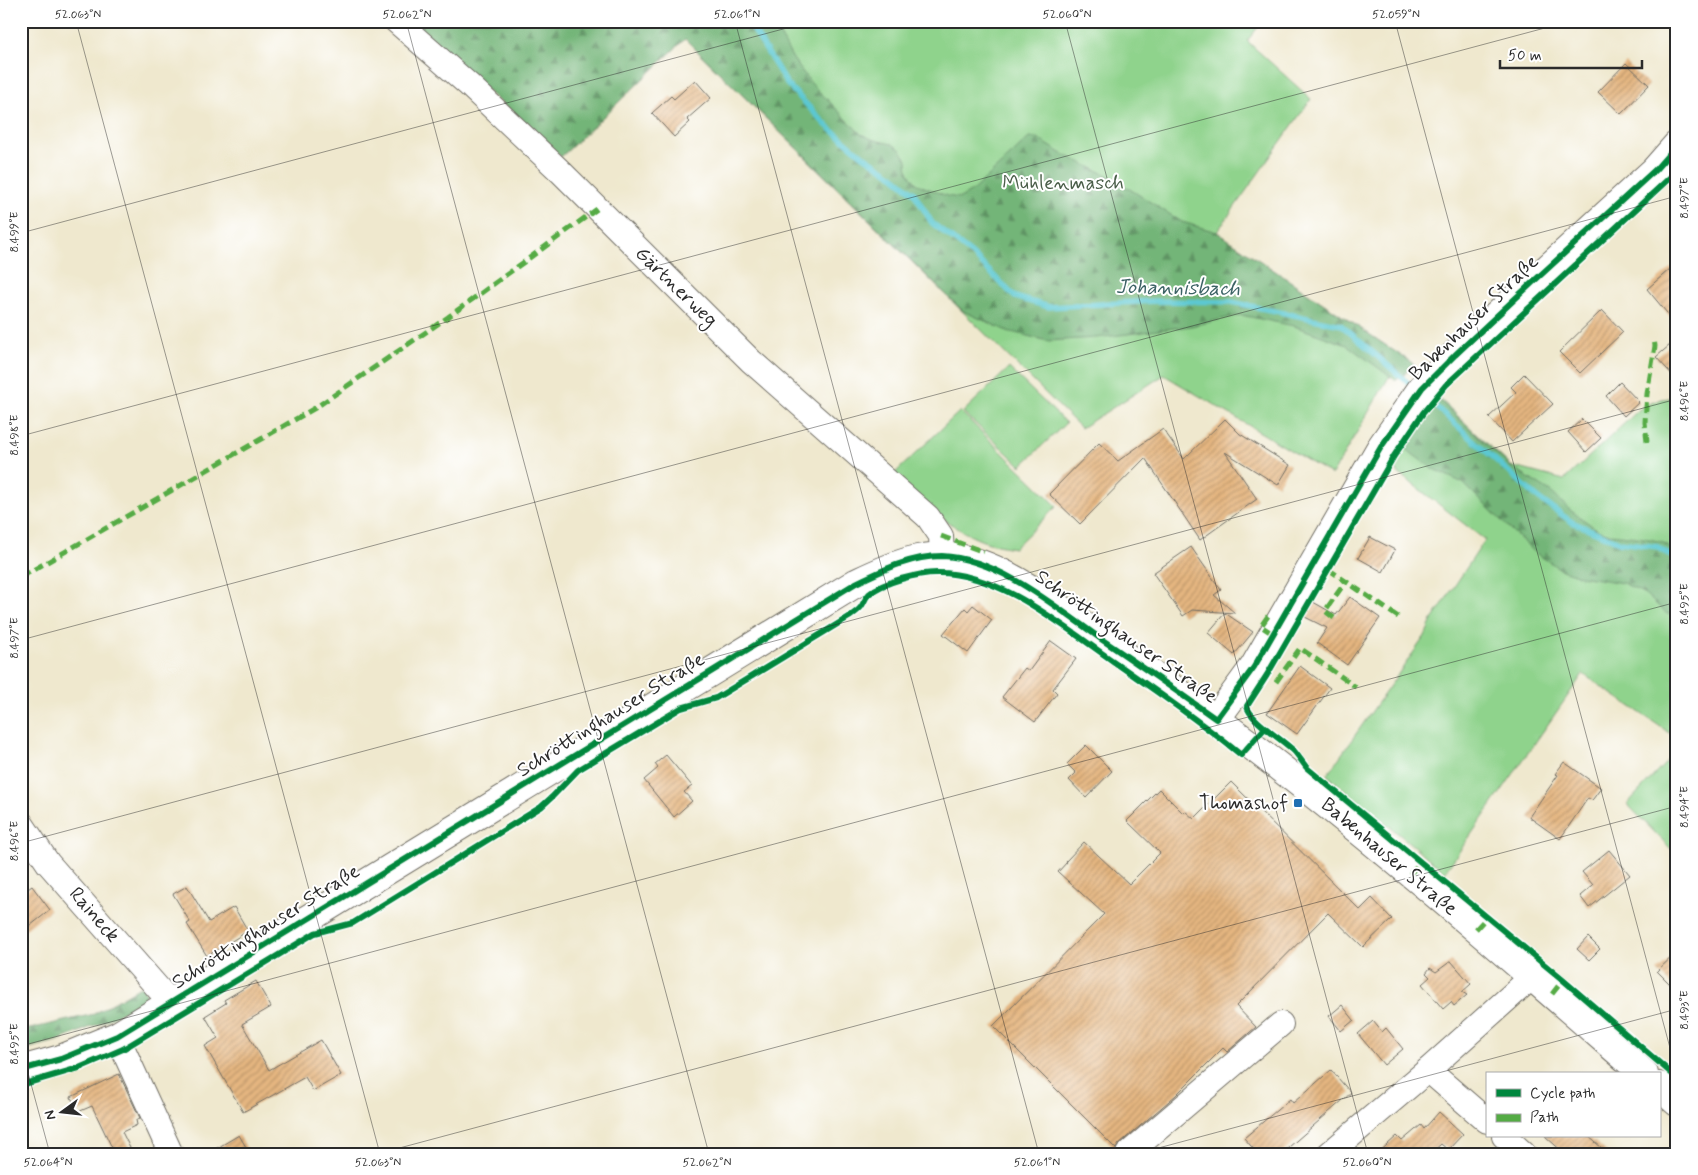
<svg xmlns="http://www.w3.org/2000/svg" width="1698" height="1175" font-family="Mynerve,sans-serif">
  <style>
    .green { fill: #8fd38c; stroke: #5d7f5c }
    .forest { fill: url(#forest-firs); stroke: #4f7052 }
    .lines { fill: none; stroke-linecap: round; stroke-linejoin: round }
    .stream { stroke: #5bc8d1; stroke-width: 5.5 }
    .building { fill: url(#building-hatch) }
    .minor-casing { stroke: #706d64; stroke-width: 26 }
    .major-casing { stroke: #706d64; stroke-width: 30 }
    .minor { stroke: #fff; stroke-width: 24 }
    .major { stroke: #fff; stroke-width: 28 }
    .quiet { stroke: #54ab44; stroke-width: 5; stroke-dasharray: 10 5; stroke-linecap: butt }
    .cycleway-casing { stroke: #fff; stroke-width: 9 }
    .cycleway { stroke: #00873e; stroke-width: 6 }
    .ticks { fill: none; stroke: #2b2b2b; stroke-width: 1; stroke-opacity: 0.45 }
    .poi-dot { fill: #1f6fb2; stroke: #fff; stroke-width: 2 }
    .labels { text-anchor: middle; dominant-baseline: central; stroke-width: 4; stroke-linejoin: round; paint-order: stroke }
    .park-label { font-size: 20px; fill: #495d48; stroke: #fff }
    .street-label { font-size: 20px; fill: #2b2b2b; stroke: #fff }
    .poi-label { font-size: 20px; fill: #2b2b2b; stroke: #fff; text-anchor: end }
    .water-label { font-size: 21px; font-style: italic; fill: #3c6265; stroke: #fff }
    .neatline { fill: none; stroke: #2b2b2b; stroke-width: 2 }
    .ticks-label { font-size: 12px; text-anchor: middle; fill: #2b2b2b }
  </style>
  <defs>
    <pattern id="forest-firs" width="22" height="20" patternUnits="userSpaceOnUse" patternTransform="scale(1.25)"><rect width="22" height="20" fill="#73b578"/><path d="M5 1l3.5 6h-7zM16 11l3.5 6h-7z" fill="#5f9363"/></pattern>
    <pattern id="building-hatch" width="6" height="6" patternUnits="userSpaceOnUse" patternTransform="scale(1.25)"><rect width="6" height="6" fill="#e5b680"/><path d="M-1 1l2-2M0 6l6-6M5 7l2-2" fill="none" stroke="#ba9469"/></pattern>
  </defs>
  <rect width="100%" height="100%" fill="#fff"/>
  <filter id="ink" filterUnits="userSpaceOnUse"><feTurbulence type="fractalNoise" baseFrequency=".02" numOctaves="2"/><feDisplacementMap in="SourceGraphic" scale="10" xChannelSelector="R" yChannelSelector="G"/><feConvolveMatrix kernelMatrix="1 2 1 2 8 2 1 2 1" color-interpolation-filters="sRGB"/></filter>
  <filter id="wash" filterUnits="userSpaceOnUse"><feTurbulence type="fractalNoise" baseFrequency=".0096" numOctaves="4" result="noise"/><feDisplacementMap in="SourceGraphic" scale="20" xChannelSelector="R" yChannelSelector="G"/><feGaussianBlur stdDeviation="1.12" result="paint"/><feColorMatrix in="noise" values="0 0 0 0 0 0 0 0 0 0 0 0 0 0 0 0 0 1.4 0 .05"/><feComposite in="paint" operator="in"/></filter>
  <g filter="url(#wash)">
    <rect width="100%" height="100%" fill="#efe8ce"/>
    <g class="green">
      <polygon points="409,21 1263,21 1247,41 1311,99 1217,232 1415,365 1400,378 1389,377 1332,475 1164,375 1081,428 685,39"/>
      <polygon points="1009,368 1066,423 1021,466 963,412"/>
      <polygon points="1677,397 1677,738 1583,674 1445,872 1327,775 1425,636 1432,620 1485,540 1393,469 1404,448 1412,453 1441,400 1511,466 1564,480 1643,406 1662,399"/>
      <path d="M960,411l97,95 -43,42c-10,-2 -21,-3 -31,-7 -35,-13 -62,-42 -90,-66z"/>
      <polygon points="1677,751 1677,848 1673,851 1627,804"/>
    </g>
    <g class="forest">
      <polygon points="409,21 772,21 793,59 810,82 861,134 874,140 892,144 901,150 907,160 908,172 917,184 947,196 960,198 972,191 1029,138 1037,138 1061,153 1109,176 1182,222 1217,232 1415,365 1400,378 1395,380 1347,345 1294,326 1241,315 1191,326 1096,338 1048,341 1007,331 963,311 685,39 561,157"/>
      <polygon points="1438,399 1511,467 1552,493 1570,510 1598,530 1610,534 1645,538 1662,542 1677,552 1677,614 1667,614 1645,594 1623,583 1580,576 1562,570 1537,554 1514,533 1463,483 1433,469 1404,448 1421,421"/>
      <polygon points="142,986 148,998 101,1023 57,1041 21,1050 21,1031 94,1014"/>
    </g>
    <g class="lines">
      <g class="stream">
        <polyline points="748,21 787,84 827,126 862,155 892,175 914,193 932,223 972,254 1015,297 1049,307 1155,301 1232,302 1341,325 1413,387"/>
        <polyline points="1424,396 1538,498 1572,522 1619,542 1658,547 1677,560"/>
      </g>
    </g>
    <g id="blocks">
      <g class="building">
        <polygon points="1626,63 1649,85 1621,114 1598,92"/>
        <polygon points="695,80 711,98 687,119 690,122 674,137 652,113 671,96 674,99"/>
        <polygon points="1677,263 1677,325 1647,289"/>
        <polygon points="1602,310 1623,332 1580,373 1559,352"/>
        <polygon points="1677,339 1677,380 1656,357"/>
        <polygon points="1524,374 1553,404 1512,442 1489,417 1516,392 1511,387"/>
        <polygon points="1620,382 1639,402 1624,416 1606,396"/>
        <polygon points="1225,419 1240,434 1290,465 1278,485 1225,452 1257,499 1200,540 1145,458 1080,524 1049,494 1099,443 1118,461 1163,429 1184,459"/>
        <polygon points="1582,419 1601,438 1586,452 1568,432"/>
        <polygon points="1370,537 1395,550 1383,572 1358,558"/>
        <polygon points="1191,547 1221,590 1214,595 1235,613 1192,610 1183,616 1153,573"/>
        <polygon points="1350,597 1380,618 1347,665 1317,643 1327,628 1305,617 1313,602 1336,615"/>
        <polygon points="973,605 992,620 968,653 943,634 965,608 968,611"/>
        <polygon points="1225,613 1253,632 1234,655 1208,633"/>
        <polygon points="1051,641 1076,659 1053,689 1057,693 1035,722 1002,697 1025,668 1029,671"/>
        <polygon points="1300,666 1330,688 1297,734 1267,713"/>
        <polygon points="1086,745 1112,771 1086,798 1069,780 1076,773 1067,764"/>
        <polygon points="666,755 692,786 684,792 692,801 674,817 644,780 658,768 655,764"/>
        <polygon points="1564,762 1601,788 1593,799 1592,800 1588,798 1560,839 1529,817 1558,775 1555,774"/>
        <polygon points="1231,782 1360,910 1372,898 1392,919 1363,947 1328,913 1236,1006 1256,1027 1227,1052 1223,1048 1176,1095 1119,1144 1116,1149 993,1026 1104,914 1058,872 1067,862 1066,861 1084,842 1129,884 1160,853 1127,821 1159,789 1183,813 1185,811 1194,819"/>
        <polygon points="1609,850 1630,875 1589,908 1580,896 1593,885 1582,872"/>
        <polygon points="32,886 50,910 21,933 21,894"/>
        <polygon points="187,886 209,922 234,907 248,931 207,956 187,924 190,922 173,894"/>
        <polygon points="1588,937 1600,949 1589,960 1577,949"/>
        <polygon points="1677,952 1677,991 1657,971"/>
        <polygon points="1451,961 1471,984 1462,992 1467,995 1454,1006 1451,1002 1443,1009 1422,984 1430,977 1426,973 1430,968 1436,972"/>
        <polygon points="256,981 271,1007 242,1024 269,1070 321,1040 341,1075 313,1091 305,1077 243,1112 205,1046 218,1038 205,1016 226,1003 224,1000"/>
        <polygon points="1342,1005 1354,1020 1341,1031 1329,1016"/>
        <polygon points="1373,1021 1382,1032 1386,1028 1403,1049 1384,1065 1358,1034"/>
        <polygon points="1331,1070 1351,1093 1281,1154 1258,1154 1244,1138 1290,1099 1293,1103"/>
        <polygon points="119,1074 140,1118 136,1120 137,1125 122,1132 130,1148 115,1154 92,1106 78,1112 71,1097"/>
        <polygon points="1439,1112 1463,1134 1448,1150 1441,1144 1430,1154 1377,1154 1397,1136 1402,1141 1421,1125 1424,1129"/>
        <polygon points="239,1135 250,1154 207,1154"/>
        <polygon points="1545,1136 1588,1136 1609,1154 1565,1154"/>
      </g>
    </g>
  </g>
  <g filter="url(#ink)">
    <use href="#blocks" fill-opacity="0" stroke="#706d64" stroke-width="1"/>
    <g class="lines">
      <defs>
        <g id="minor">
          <polyline points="396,21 469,85 561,172 751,361 928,517 941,536 942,556"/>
          <polyline points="21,823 48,863 172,1004"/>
          <polyline points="117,1036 171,1154"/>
          <polyline points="1428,1070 1487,1121"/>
          <polyline points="1504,1136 1524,1154"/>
          <polyline points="1128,1154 1281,1024"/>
          <polyline points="1329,1154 1428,1070 1532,977"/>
        </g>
        <g id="major">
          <polyline points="1216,719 1254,667 1381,447 1422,388 1455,355 1533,282 1655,170 1677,145"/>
          <path d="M21,1070l40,-11 56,-23 739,-453c34,-16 68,-33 107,-24 50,10 112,61 154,91 44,30 88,61 131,93 137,104 266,218 396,331"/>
          <polyline points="1659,1086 1677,1102"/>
        </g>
      </defs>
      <use href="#minor" class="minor-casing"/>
      <use href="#major" class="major-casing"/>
      <use href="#minor" class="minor"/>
      <use href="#major" class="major"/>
      <g class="quiet">
        <polyline points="1647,442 1645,422 1647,394 1655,346 1654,339"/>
        <polyline points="941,536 984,552"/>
        <polyline points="1328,569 1401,619"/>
        <polyline points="21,577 315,408 448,317 597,209"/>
        <polyline points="1268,616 1261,626 1276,636"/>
        <polyline points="1334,618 1325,611 1346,581"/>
        <polyline points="1276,682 1300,648 1356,687"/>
        <polyline points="1410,874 1420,862"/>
        <polyline points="1476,929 1487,917"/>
        <polyline points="1552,994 1563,980"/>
      </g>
      <defs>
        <g id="cycleway">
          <path d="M1677,171l-231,214 -23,28 -29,43 -127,219 -20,31c2,14 38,35 48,46 4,5 8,11 12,16l256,212 114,98"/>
          <path d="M21,1070l40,-11 56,-23 739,-453c27,-13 55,-27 86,-27 56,2 114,51 159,83 39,26 77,53 115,80l38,-52 127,-220 41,-59 33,-33 78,-73 122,-112 22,-25"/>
          <path d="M21,1085l58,-17 44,-19 192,-116 38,-10 188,-116 11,-10 26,-27 103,-62 35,-10 133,-81c4,-3 9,-6 12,-10 3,-4 4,-9 8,-13 14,-12 49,-21 68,-21 62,-1 127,54 176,88 43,30 87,60 128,94l24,-27"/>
        </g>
      </defs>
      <use href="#cycleway" class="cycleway-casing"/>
      <use href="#cycleway" class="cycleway"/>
    </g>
  </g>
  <path class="ticks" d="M76,21l304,1133M406,21l303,1133M735,21l304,1133M1065,21l303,1133M1395,21l282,1053M21,30l33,-9M21,233l792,-212M21,436l1550,-415M21,640l1656,-444M21,843l1656,-444M21,1046l1656,-444M21,1047l29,107M377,1154l1300,-348M1136,1154l541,-145"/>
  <rect class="poi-dot" x="1293" y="798" width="10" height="10" rx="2.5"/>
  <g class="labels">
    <g class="park-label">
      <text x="1063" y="183">Mühlenmasch</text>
    </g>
    <g class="street-label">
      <text transform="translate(676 287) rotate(44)">Gärtnerweg</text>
      <text transform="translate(1474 318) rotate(-44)">Babenhauser Straße</text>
      <text transform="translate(1126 637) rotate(35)">Schröttinghauser Straße</text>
      <text transform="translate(611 715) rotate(-32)">Schröttinghauser Straße</text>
      <text transform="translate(1389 857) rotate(40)">Babenhauser Straße</text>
      <text transform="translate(94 915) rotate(49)">Raineck</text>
      <text transform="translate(266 927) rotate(-32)">Schröttinghauser Straße</text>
    </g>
    <g class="poi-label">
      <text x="1288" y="803">Thomashof</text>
    </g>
    <g class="water-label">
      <text transform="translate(1178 288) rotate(1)">Johannisbach</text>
    </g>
  </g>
  <rect width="1698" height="1175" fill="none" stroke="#fff" stroke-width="55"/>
  <rect x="1486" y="1072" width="175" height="65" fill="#ffffff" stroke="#aaaaaa"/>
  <rect x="1496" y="1089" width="25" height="8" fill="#00873e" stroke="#aaaaaa"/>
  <text x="1530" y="1098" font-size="15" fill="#2b2b2b">Cycle path</text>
  <rect x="1496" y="1114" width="25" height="8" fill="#54ab44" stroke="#aaaaaa"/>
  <text x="1530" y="1122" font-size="15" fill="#2b2b2b">Path</text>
  <g transform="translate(62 1112) rotate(255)" stroke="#ffffff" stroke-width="4" paint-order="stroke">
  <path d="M0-4L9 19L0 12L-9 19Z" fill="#2b2b2b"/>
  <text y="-8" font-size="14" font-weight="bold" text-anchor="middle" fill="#2b2b2b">N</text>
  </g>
  <path d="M1500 60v8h142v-8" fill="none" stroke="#2b2b2b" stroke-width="2.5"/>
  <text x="1508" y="60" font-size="15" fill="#2b2b2b" stroke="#ffffff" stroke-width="4" paint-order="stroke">50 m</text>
  <rect x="28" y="28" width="1642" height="1120" class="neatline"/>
  <g class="ticks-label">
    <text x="78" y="18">52.063°N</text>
    <text x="407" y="18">52.062°N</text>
    <text x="737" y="18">52.061°N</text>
    <text x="1067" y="18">52.060°N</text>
    <text x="1396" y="18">52.059°N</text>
    <text transform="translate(1684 198) rotate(-90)" y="4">8.497°E</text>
    <text transform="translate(14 232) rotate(-90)" y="4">8.499°E</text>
    <text transform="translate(1684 401) rotate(-90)" y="4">8.496°E</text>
    <text transform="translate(14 435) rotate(-90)" y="4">8.498°E</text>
    <text transform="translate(1684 604) rotate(-90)" y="4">8.495°E</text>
    <text transform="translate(14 638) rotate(-90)" y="4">8.497°E</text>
    <text transform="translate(1684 807) rotate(-90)" y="4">8.494°E</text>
    <text transform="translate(14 841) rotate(-90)" y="4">8.496°E</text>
    <text transform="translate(1684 1010) rotate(-90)" y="4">8.493°E</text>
    <text transform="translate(14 1044) rotate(-90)" y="4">8.495°E</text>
    <text x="48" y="1166">52.064°N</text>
    <text x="378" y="1166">52.063°N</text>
    <text x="707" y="1166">52.062°N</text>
    <text x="1037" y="1166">52.061°N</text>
    <text x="1367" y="1166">52.060°N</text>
  </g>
</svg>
